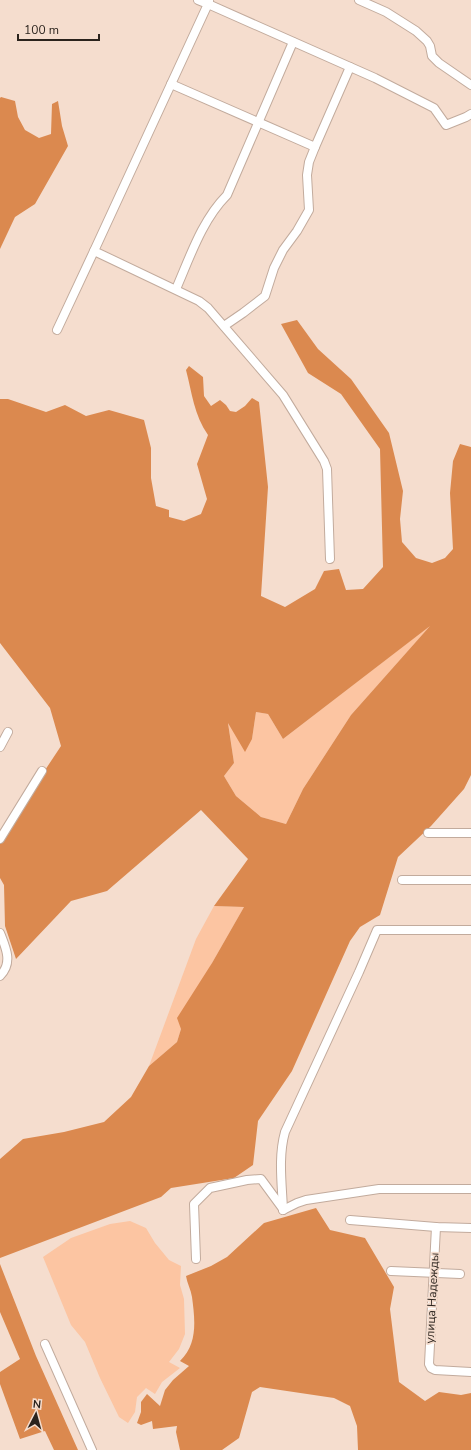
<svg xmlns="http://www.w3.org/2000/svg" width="471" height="1450" font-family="'Nunito Sans',sans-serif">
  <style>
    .green { fill: #fcc5a2 }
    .forest { fill: #db894f; fill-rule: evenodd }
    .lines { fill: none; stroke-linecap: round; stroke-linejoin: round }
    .minor-casing { stroke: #c2ab9d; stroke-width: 10 }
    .minor { stroke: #fff; stroke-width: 8 }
    .labels { text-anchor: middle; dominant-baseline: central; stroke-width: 3.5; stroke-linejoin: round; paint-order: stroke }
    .street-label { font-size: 12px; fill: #2b231d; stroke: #f5ddce }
  </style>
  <rect width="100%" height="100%" fill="#f5ddce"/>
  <g class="green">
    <polygon points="432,624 351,715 303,789 286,824 261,817 236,796 224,776 234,763 228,722 252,739 256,712 268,714 283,739"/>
    <polygon points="214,906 244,907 212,963 181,1029 177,1042 149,1066 196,939"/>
    <polygon points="130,1221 146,1228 155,1243 169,1260 181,1266 180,1285 184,1299 185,1334 179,1349 169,1362 180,1368 162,1382 155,1394 146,1388 137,1397 135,1412 128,1423 119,1417 100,1378 85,1342 71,1325 43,1257 71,1238 110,1224"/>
  </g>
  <g class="forest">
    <polygon points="1,97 15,101 18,117 25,130 39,138 51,134 52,104 58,101 62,126 68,146 35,204 15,217 0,249 0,98"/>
    <path d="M297,320l21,29 33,30 38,54 14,58 -3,28 2,23 14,16 16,5 13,-5 8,-9 -3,-56 3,-32 7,-17 11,3v328l-7,14 -33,37 -33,31 -18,58 -20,12 -10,14 -58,130 -34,50 -5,44 -19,13 -63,10 -10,9 -161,61v-99l23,-20 41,-7 40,-10 27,-25 18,-31 28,-24 4,-13 -4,-11 35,-55 32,-56 -30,-1 34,-47 -47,-49 -94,81 -36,10 -55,58 -11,-33 -1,-41 -4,-7v-40l61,-92 -11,-38 -50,-65v-244h8l38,13 19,-7 21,11 23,-6 35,10 7,28v30l5,28 13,4v7l15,4 17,-7 6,-15 -10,-35 11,-29c-14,-20 -16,-42 -22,-65l3,-4 14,11 1,19 7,10 9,-6 6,5 4,6 6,1 9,-6 7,-8 7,4 9,85 -7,109 24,11 30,-18 9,-18 15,-2 7,21 17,-1 20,-22 -3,-118 -39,-55 -33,-21 -27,-49zM430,626l-79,89 -48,74 -17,35 -25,-7 -25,-21 -12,-20 10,-13 -6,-40 17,29 7,-13 4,-27 12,2 15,25z"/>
    <path d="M316,1208l14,22 35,8 29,49 -4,22 9,73 26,19 14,-9 22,3 10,-2v57h-113l-1,-24 -7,-20 -16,-8 -74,-11 -8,5 -13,46 -17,12h-42l-4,-18 1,-6 -24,3 -1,-8 -11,4 -4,-2 4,-11v-10l6,-8 13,12 5,-16 8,-10 16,-14 -9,-5c18,-17 15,-41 12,-64 -1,-7 -5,-14 -6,-21l25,-10 16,-9 37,-34z"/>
    <polygon points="0,1264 36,1356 78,1450 54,1450 45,1431 20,1439 0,1384 0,1372 20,1359 0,1312"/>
  </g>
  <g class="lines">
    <defs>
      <g id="minor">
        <polyline points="198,0 208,4 94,251 199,301 208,308 283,395 324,461 327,469 330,559"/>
        <polyline points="359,0 386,12 416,31 427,41 430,46 432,56 439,63 471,85"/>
        <polyline points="209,1 208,4 375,78 434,108 446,125 466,117 471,114"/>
        <polyline points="171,84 315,147"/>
        <path d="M176,289c14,-32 26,-69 51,-94l66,-153"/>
        <polyline points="224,326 243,313 265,296 274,268 283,250 297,231 309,210 307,175 309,162 315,147 350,67"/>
        <polyline points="57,330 94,251"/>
        <polyline points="0,747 8,732"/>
        <polyline points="428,833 471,833"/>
        <polyline points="0,839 42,771"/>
        <polyline points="402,880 471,880"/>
        <path d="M0,933c6,15 13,30 0,43"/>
        <path d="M283,1210c-1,-26 -5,-53 2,-78l74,-160 18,-42h94"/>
        <polyline points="283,1210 297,1203 306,1200 379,1189 471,1189"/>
        <polyline points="350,1220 436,1227 471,1228"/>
        <polyline points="436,1227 429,1364 431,1368 435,1370 471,1372"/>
        <polyline points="196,1259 194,1204 210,1188 247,1180 261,1179 283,1209"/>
        <polyline points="391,1271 460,1274"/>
        <polyline points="45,1344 92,1450"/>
      </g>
    </defs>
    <use href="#minor" class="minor-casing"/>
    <use href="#minor" class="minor"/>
  </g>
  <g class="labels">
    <g class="street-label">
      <text transform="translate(432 1298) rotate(-87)">улица Надежды</text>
    </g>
  </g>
  <g transform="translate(36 1414) rotate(6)" stroke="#f5ddce" stroke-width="3" paint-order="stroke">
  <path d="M0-3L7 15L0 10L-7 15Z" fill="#2b231d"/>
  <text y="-6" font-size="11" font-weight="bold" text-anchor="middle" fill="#2b231d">N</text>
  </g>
  <path d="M18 34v6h81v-6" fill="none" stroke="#2b231d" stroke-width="2"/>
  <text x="24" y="34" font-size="12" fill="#2b231d" stroke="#f5ddce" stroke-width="3" paint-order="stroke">100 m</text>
</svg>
